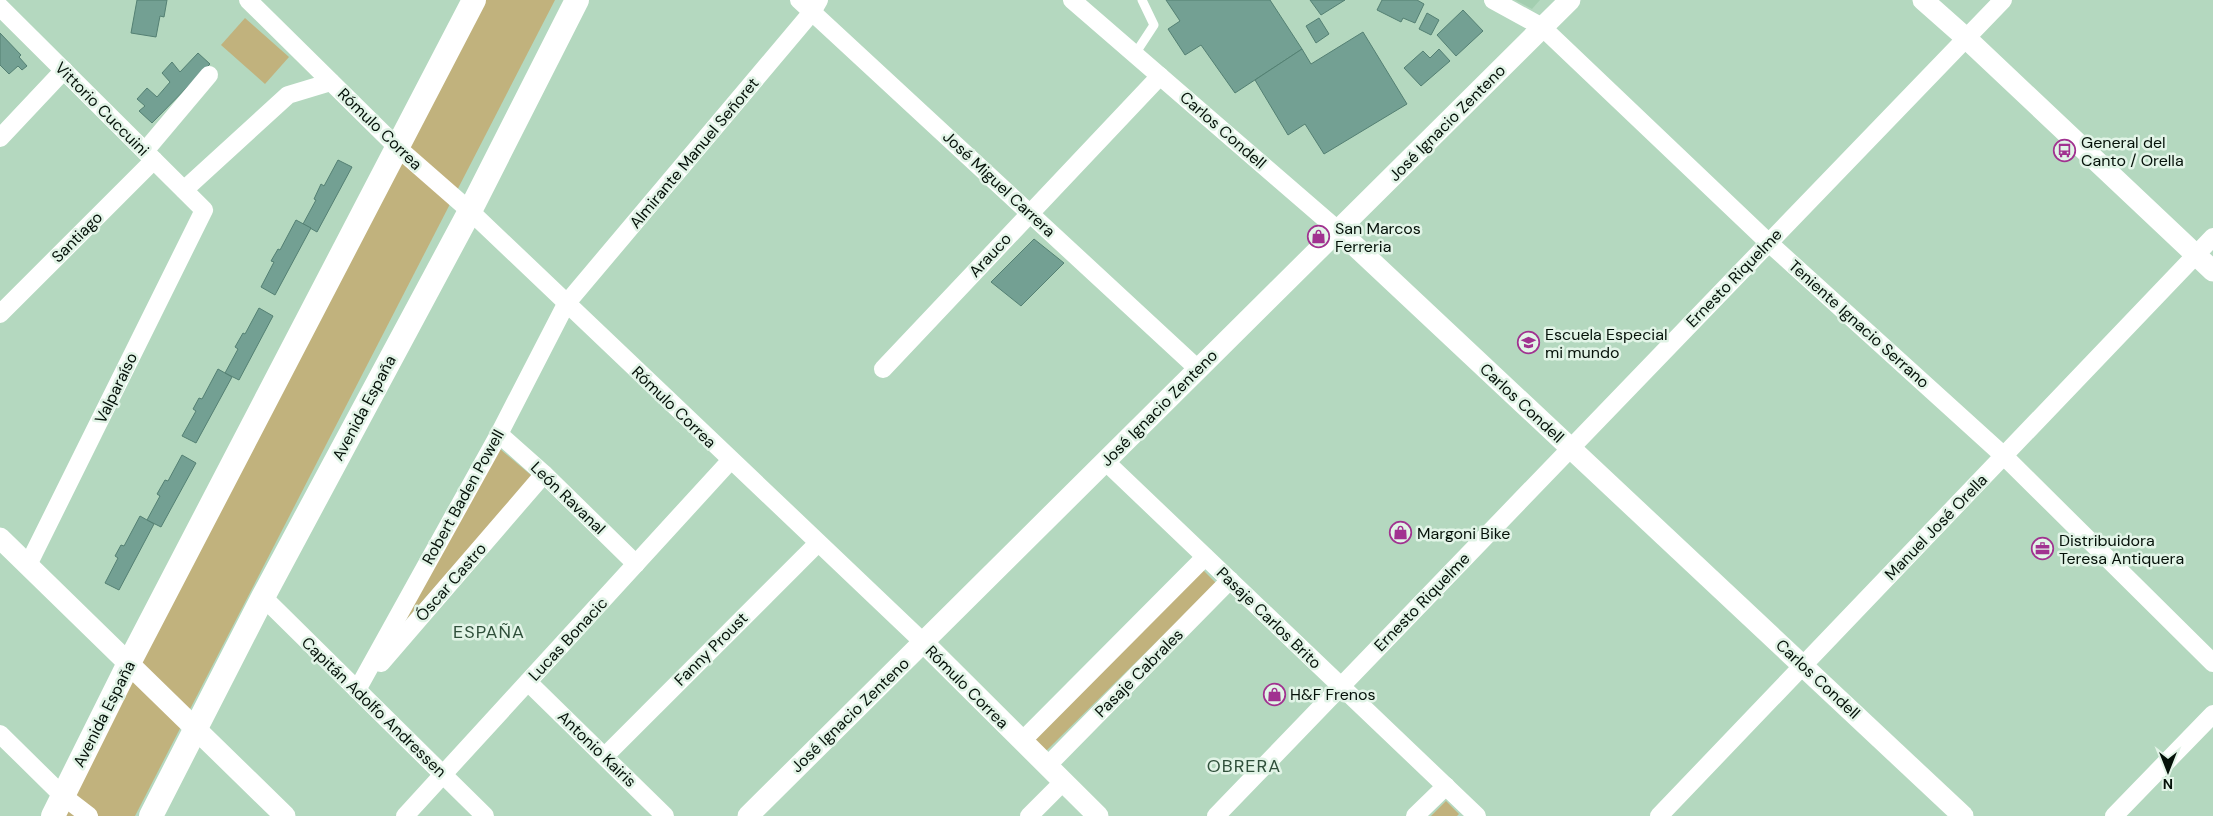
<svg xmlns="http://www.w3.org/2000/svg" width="2213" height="816" font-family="'DM Sans',sans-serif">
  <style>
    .built { fill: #a3ceb0 }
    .green { fill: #c1b27d }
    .building { fill: #73a093; stroke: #548073 }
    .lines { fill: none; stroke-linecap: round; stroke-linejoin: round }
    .service { stroke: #fff; stroke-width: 9 }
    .minor { stroke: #fff; stroke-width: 18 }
    .tertiary { stroke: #fff; stroke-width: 21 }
    .secondary { stroke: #fff; stroke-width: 24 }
    .labels { text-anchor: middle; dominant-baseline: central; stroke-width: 5; stroke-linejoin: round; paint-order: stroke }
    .street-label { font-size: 16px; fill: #051109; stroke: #e2f4e7 }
    .poi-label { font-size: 16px; fill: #051109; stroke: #e2f4e7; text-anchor: start }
    .neighbourhood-label { font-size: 18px; letter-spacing: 1px; fill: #2f4f3a; stroke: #e2f4e7 }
  </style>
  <rect width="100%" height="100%" fill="#b4d8bf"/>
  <polygon class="built" points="1515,0 1540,0 1532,9"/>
  <g class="green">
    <polygon points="481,0 555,0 135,816 61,816"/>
    <polygon points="245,18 289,57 265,84 221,45"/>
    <polygon points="500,449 532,476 399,628"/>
    <polygon points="1203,570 1216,583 1046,751 1033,738"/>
    <polygon points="1446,801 1459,814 1457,816 1431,816"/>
  </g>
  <g class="building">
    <polygon points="137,0 167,0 164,17 160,16 156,37 131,33"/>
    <polygon points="1166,0 1270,0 1302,49 1235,93 1201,45 1185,55 1168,29 1180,21"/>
    <polygon points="1310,0 1345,0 1321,15"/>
    <polygon points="1382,0 1417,0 1424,4 1415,23 1403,18 1401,22 1377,10"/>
    <polygon points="1463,10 1483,31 1456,56 1437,35"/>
    <polygon points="1427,13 1439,20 1431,35 1419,29"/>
    <polygon points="1319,18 1329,34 1316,43 1306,26"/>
    <polygon points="1363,32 1407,104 1324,154 1305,124 1288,135 1255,80 1302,49 1311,64"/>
    <polygon points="0,33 21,55 19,57 27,66 22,70 18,66 9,74 0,65"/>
    <polygon points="1439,49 1450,61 1421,86 1404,68 1423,51 1430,58"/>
    <polygon points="198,53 210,64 152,123 139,111 145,106 137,99 147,88 157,97 170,82 162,73 172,62 180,72"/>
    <polygon points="338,160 352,167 317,232 303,224 316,200 314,199 321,184 324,186"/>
    <polygon points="296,220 311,228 275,295 261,287 274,262 271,261 278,249 280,250"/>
    <polygon points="1034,239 1064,263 1021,306 991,282"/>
    <polygon points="259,308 273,316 239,380 225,373 238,349 235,347 243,333 245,334"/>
    <polygon points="218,369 232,377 196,443 182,436 196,411 193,409 199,398 202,399"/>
    <polygon points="182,455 196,463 161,527 147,520 160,496 157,494 165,480 168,481"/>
    <polygon points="140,516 154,524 119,590 105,583 118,558 115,556 121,545 124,546"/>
  </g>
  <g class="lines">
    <polyline class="service" points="1135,54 1154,25 1142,0"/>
    <g class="minor">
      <polyline points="248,0 398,148 470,211 924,643"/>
      <polyline points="799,0 1198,369"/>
      <polyline points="1072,0 1339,231"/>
      <polyline points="1493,0 1542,27 1769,243 2004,456 2213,663"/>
      <polyline points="0,7 204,210 28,565"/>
      <polyline points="0,138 64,70"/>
      <polyline points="145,151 209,75"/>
      <polyline points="184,190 288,95 331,82"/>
      <polyline points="0,314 154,160"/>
      <polyline points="883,369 1160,76"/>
      <polyline points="499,434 544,474 636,564"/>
      <polyline points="1105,461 1477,816"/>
      <polyline points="263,597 485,816"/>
      <polyline points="381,663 544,474"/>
      <polyline points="528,682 665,816"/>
      <polyline points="357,690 499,434 566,304 812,12 819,0"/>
      <polyline points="0,734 63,796 89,816"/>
      <polyline points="1022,741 1205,557"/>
      <polyline points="605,756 818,543"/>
      <polyline points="1047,766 1230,580"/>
      <polyline points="405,816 730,461"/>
      <polyline points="1029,816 1063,782"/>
      <polyline points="1216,816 2003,0"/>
      <polyline points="1415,816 1446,786"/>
      <polyline points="1659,816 2213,237"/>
      <polyline points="2114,816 2213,714"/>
    </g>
    <g class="tertiary">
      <polyline points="1923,0 1966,38 2213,271"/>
      <polyline points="1339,231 1963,816"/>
      <polyline points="0,538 285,816"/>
      <polyline points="924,643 1098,816"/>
      <polyline points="748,816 1570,0"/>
    </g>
    <g class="secondary">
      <polyline points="53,816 129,663 474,0"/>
      <polyline points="151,816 263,597 470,211 577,0"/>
    </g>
  </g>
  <defs>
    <symbol id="bus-ring" viewBox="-11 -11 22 22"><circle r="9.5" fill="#e2f4e7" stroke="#a13290" stroke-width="1.5"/><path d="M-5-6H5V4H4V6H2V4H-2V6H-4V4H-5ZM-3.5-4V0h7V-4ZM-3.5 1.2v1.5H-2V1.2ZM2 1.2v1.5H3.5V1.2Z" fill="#a13290"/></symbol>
    <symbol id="shop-ring" viewBox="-11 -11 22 22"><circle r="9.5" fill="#e2f4e7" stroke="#a13290" stroke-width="1.5"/><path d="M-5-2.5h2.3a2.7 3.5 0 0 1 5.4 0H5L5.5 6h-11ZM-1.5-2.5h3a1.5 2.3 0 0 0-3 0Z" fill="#a13290"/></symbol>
    <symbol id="school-ring" viewBox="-11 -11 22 22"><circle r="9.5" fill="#e2f4e7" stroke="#a13290" stroke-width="1.5"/><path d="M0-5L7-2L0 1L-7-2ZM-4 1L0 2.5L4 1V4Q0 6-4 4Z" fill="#a13290"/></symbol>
    <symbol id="office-ring" viewBox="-11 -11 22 22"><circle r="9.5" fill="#e2f4e7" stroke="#a13290" stroke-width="1.5"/><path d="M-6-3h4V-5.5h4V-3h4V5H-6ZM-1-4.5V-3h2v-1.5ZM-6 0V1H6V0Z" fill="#a13290"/></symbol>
  </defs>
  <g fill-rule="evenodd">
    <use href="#bus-ring" x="2052" y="138" width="25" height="25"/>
    <use href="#shop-ring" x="1306" y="224" width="25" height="25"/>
    <use href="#school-ring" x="1516" y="330" width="25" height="25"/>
    <use href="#shop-ring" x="1388" y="520" width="25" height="25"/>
    <use href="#office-ring" x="2030" y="536" width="25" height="25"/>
    <use href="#shop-ring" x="1262" y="682" width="25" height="25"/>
  </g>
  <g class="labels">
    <g class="street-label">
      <text transform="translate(102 109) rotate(45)">Vittorio Cuccuini</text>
      <text transform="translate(1447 123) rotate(-45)">José Ignacio Zenteno</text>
      <text transform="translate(380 129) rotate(44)">Rómulo Correa</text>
      <text transform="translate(1223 130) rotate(41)">Carlos Condell</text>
      <text transform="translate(694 153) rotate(-50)">Almirante Manuel Señoret</text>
      <text transform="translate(999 184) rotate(43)">José Miguel Carrera</text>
      <text transform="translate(77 237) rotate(-45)">Santiago</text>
      <text transform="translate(990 255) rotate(-47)">Arauco</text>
      <text transform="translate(1734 278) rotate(-46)">Ernesto Riquelme</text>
      <text transform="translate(1859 324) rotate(42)">Teniente Ignacio Serrano</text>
      <text transform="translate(116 388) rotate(-64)">Valparaíso</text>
      <text transform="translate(1522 403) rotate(43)">Carlos Condell</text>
      <text transform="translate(674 407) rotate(44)">Rómulo Correa</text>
      <text transform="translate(364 408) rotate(-62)">Avenida España</text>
      <text transform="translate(1159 408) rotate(-45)">José Ignacio Zenteno</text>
      <text transform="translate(463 497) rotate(-61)">Robert Baden Powell</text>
      <text transform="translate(568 498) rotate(44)">León Ravanal</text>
      <text transform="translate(1936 527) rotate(-46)">Manuel José Orella</text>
      <text transform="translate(451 582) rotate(-49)">Óscar Castro</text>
      <text transform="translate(1422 602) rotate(-46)">Ernesto Riquelme</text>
      <text transform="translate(1269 618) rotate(44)">Pasaje Carlos Brito</text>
      <text transform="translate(568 639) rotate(-47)">Lucas Bonacic</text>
      <text transform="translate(711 649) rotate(-45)">Fanny Proust</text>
      <text transform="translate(1139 673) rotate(-45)">Pasaje Cabrales</text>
      <text transform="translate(1818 679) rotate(43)">Carlos Condell</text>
      <text transform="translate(967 687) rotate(45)">Rómulo Correa</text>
      <text transform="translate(374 707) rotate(44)">Capitán Adolfo Andressen</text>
      <text transform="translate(104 714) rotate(-63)">Avenida España</text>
      <text transform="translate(850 715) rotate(-44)">José Ignacio Zenteno</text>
      <text transform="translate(597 749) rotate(44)">Antonio Kairis</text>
    </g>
    <g class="poi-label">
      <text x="2081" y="142">General del<tspan x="2081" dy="18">Canto / Orella</tspan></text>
      <text x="1335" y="228">San Marcos<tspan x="1335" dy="18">Ferreria</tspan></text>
      <text x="1545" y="334">Escuela Especial<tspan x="1545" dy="18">mi mundo</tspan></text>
      <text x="1417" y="533">Margoni Bike</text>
      <text x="2059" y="540">Distribuidora<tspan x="2059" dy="18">Teresa Antiquera</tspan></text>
      <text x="1290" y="694">H&amp;F Frenos</text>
    </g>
    <g class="neighbourhood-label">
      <text x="489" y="632">ESPAÑA</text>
      <text x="1244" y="766">OBRERA</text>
    </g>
  </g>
  <g transform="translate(2168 771) rotate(180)" stroke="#e2f4e7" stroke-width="4" paint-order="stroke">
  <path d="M0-4L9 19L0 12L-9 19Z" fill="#051109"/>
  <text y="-8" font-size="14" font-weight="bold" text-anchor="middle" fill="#051109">N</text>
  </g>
</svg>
